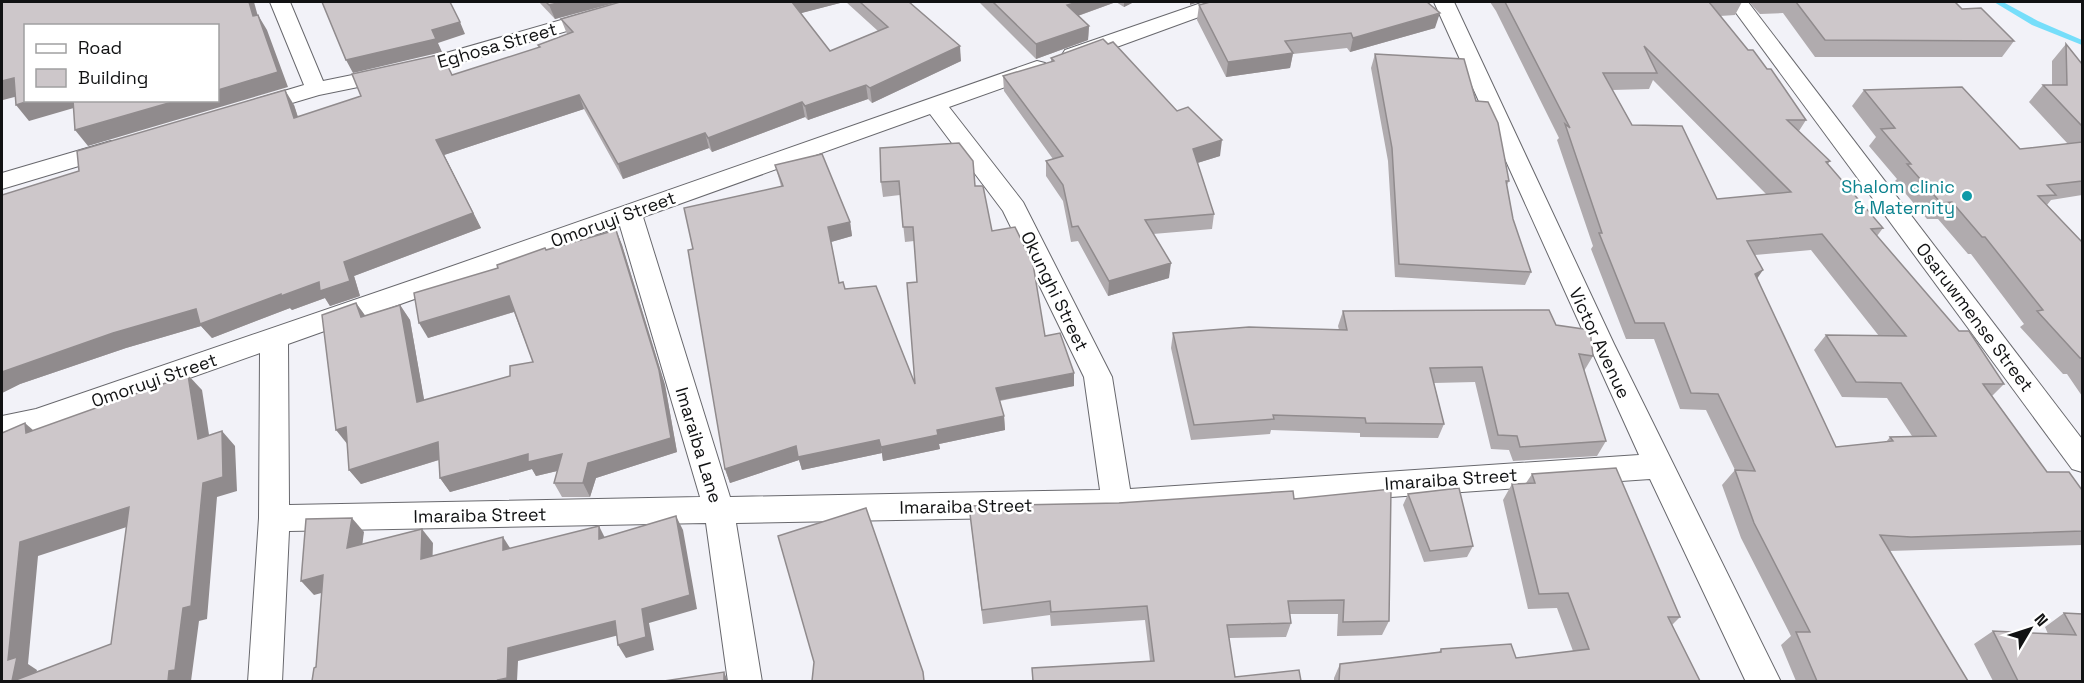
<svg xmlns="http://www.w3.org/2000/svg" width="2084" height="683" font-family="'Space Grotesk',sans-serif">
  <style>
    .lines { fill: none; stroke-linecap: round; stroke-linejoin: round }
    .stream { fill: #76defa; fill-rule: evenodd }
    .street-casing { stroke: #68686d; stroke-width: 2 }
    .street { fill: #fff; fill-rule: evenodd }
    .wall { fill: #b0abae; fill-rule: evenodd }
    .shaded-wall { fill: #908b8d }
    .building { fill: #cdc7ca; stroke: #908b8d; stroke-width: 1.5; fill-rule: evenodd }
    .culture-dot { fill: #0f9aa8; stroke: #fff; stroke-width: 2 }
    .labels { text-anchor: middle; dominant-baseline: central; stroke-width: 5; stroke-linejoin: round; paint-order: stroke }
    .street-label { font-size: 18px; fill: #111213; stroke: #fff }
    .culture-label { font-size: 18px; fill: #0d838f; stroke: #fff; text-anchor: end }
  </style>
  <rect width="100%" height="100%" fill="#f2f2f8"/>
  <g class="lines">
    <polygon class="stream" points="1994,2 2003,2 2038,21 2082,40 2082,45 2032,25"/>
    <defs>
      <g id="street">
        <polygon points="270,2 290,2 323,81 411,63 624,2 654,2 651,6 422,74 319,95 255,114 247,112 244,107 247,102 304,85"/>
        <polygon points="1204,2 1232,2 1229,6 1081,60 1073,62 1065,60 1062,55 1065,50"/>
        <path d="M1434,2h20l160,342 167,338h-35l-96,-203 -533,37 -381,7 26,159h-34l-22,-159 -417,8 -7,151h-34l11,-164 1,-165 -223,79 -35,8v-24l34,-7 388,-133 613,-215 8,2 3,5 -3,5 -96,34 74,95 89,175 18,112 509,-34zM930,114l73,97 81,166 16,113 -370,7 -87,-280zM620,226l80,271 -411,8 -1,-161z"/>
        <polygon points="1728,2 1748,2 2082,439 2082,472 2072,469"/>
        <polygon points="111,141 119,144 123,149 119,154 2,189 2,173"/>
      </g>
    </defs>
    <use href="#street" class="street-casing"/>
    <use href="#street" class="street"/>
  </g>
  <g class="wall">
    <polygon points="539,2 618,2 555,19"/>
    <polygon points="620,2 844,2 801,13 830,51 878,31 846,2 911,2 910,2 961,61 872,103 868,99 808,120 805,117 712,152 709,148 623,179 584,109 444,155 481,228 354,276 360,296 330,306 325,298 292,310 290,308 212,338 201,326 126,348 20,384 2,393 2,195 294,105 298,117 452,75 539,48 538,45 567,34 561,19"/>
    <polygon points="979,2 1134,2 1124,7 1116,2 1078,16 1089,26 1088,40 1036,59"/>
    <path d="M1490,2h252l-7,13 -15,1 86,104 -7,11 31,30 -2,3 55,64 -6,8 127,148 -12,12 55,76 35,18v55l-193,6 79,130h-172l-15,-36 10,-9 -50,-98 -19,-53 13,-15 -29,-60 -26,-1 -26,-70h-28l-35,-90 2,-3 -36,-106 2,-2 -63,-127zM1653,80l114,115 -50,4 -85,-74 -20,-35 37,-1zM1811,250l68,86 -53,-1 -12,15 28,47 45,1 25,38 -22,1 -4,5 -50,5 -79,-168 -2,-24z"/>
    <polygon points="1749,2 1955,2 1962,9 2014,41 2002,57 1815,57 1783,13 1760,14"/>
    <polygon points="1199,5 1435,28 1350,52 1347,48 1293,54 1290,68 1226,77 1197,20"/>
    <polygon points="2066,44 2082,64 2082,195 2051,200 2047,205 2082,242 2082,396 2067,374 2063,374 2020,327 2024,324 1971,254 1968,254 1938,219 1927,219 1895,181 1897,179 1869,146 1876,137 1852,106 1864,90 2020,149 2068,144 2029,102 2043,85 2052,85 2052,61"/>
    <polygon points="1375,54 1476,101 1509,181 1507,185 1513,219 1531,272 1525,285 1395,277 1388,161 1371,68"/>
    <polygon points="1051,58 1177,111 1220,156 1197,163 1214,214 1212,229 1153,234 1169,278 1108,296 1078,241 1071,242 1063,201 1046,176 1046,161 1053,159 1004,91 1003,76 1051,62"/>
    <polygon points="880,148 975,186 992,231 1045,336 1074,386 1000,401 1004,416 1005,430 939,444 940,449 883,461 882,453 802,470 799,460 730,483 725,469 693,249 781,186 775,165 850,222 852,236 831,242 839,283 845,289 915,384 917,282 914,241 905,242 900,195 883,197 881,182"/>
    <polygon points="616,230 622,245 665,385 677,452 596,478 590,497 562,497 554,483 557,471 536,476 532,469 450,492 440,478 439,460 361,484 349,470 356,303 365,316 400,305 410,320 424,400 510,376 533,362 514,312 428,338 498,268 546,250"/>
    <polygon points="1343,311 1556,325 1593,356 1584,371 1606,441 1597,456 1513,461 1509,450 1491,449 1475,382 1434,383 1444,424 1438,438 1360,437 1360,433 1271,430 1270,434 1191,440 1171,348 1173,333 1339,330 1338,326"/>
    <polygon points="1532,474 1680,617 1672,625 1700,681 1334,681 1334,678 1340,664 1439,652 1441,649 1516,658 1573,651 1557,608 1528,609 1503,500 1512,484 1526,483"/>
    <polygon points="1408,494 1473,546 1467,557 1424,562 1403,505"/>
    <polygon points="1294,499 1389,621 1382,635 1337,636 1338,614 1290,614 1291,623 1286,637 1229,638 1235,677 1301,681 1033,681 1032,668 1150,661 1145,620 1051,626 1050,615 983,624 969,506"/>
    <polygon points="2064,613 2082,614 2082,681 1993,681 1974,644 1993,631 2048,634 2045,627"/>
  </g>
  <g class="shaded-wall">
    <polygon points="249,2 254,2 262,31 253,16"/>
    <polygon points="562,2 618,2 555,19 549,5"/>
    <polygon points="792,2 844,2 794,15"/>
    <polygon points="1078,2 1116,2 1066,20 1067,5"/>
    <polygon points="1124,2 1134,2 1124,7"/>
    <polygon points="1190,2 1199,2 1190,5"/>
    <polygon points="1440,13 1435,28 1350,52 1353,38"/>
    <polygon points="258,15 267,30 288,87 88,146 75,130 179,100 218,100 218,90"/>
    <polygon points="460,22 465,34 438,43 442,52 353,73 346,60 432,30"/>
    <polygon points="1089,26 1088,40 1036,59 1036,44"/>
    <polygon points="960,46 961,61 872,103 870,88"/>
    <polygon points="1293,53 1290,68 1226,77 1228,62"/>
    <polygon points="14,78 26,94 3,100 2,98 2,81"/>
    <polygon points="866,85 868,99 808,120 805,106"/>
    <polygon points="285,90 294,105 303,133 294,118"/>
    <polygon points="579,95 584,109 444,155 481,228 354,276 360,296 330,306 325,298 292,310 290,308 212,338 201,326 126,348 20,384 2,393 2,372 113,333 344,262 436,140"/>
    <polygon points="32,100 81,100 84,105 29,121 16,105"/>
    <polygon points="802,102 805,117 712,152 708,138"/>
    <polygon points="705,133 709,148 623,179 618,164"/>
    <polygon points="1222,140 1220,156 1191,165 1193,149"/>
    <polygon points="850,222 852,236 831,242 828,227"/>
    <polygon points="616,230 622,245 665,385 677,452 596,478 590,497 583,483"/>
    <polygon points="1171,263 1169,278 1108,296 1109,281"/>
    <polygon points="1763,270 1752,286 1755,274"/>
    <polygon points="509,296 517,311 428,338 419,323"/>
    <polygon points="356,303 367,318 361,317"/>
    <polygon points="400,305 410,320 427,416 417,402"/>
    <polygon points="1074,373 1074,386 996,401 996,388"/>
    <polygon points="188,375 202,390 212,454 198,439"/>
    <polygon points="1004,416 1005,430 939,444 940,449 883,461 881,447 937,430"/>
    <polygon points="25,423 42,438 26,433"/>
    <polygon points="346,427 348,445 336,430"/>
    <polygon points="222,431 235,446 237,491 217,497 207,619 199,621 191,681 168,681 169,671 183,608 203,483"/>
    <polygon points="879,440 882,453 802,470 799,460 730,483 725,469 796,446"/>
    <polygon points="438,442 448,457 361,484 349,470"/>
    <polygon points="528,454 562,454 570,468 536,476 532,469 450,492 440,478"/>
    <polygon points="129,507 145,521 38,556 28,664 37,670 34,681 12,681 8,660 20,542"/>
    <polygon points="676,516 683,530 697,609 649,623 654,650 626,658 618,645 642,609"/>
    <polygon points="352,518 364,532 360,562 347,548"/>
    <polygon points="599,526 606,540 599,539"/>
    <polygon points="422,529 433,543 432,573 421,559"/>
    <polygon points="503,537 512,551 503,550"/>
    <polygon points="323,575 336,589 314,595 301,581"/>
    <polygon points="615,621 623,634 518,661 517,681 499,681 508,648"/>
    <polygon points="724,672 728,681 724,681"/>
  </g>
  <g class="building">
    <polygon points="2,2 249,2 253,16 258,15 278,72 218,90 218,26 26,26 26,100 32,100 16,105 14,78 2,81"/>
    <polygon points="322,2 450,2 460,22 432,30 436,39 346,60"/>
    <polygon points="546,2 562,2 549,5"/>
    <polygon points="620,2 792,2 830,51 888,27 860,2 909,2 960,46 870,88 866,85 805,106 802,102 708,138 705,133 618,164 579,95 436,140 473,213 344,262 350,281 320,291 319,282 281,296 281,294 200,324 196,309 113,333 2,372 2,195 79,171 77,151 285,90 294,118 361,96 352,74 442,54 452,75 540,47 538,45 573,32 561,19"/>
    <polygon points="993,2 1078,2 1067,5 1089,26 1036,44"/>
    <polygon points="1210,2 1427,2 1440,13 1353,38 1351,33 1285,41 1293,53 1228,62 1199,5"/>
    <path d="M1505,2h204l39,48h5l14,19h4l35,51h-19l43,41 -4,1 57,66 -12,1 88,102h10l35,53h-21l64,88h22l13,18v41l-171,6 -31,-2 88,146h-151l-21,-49h14l-56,-109 -19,-53 20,1 -37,-77 -27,-1 -27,-70h-29l-36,-90h3l-37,-109 5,4zM1644,46l147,146 -74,7 -35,-73 -50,-1 -29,-52h54zM1822,234l84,102 -80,-1 30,47 45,1 35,53 -46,1 3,4 -57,6 -81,-173 8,-4 -16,-29z"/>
    <polygon points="1796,2 1955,2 1962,9 1981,8 2014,41 1825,40"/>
    <polygon points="1103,39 1108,44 1113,42 1177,111 1188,107 1222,140 1193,149 1214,214 1145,220 1171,263 1109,281 1078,226 1072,227 1063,185 1046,161 1063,156 1003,76 1054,61 1051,58"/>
    <polygon points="2066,44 2082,64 2082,126 2043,85 2067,85"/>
    <polygon points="1375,54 1464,59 1476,101 1488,102 1498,123 1509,181 1506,181 1513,219 1531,272 1399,264 1392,148"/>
    <polygon points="1962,87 2020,149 2082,142 2082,181 2047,185 2056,195 2038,196 2082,242 2082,358 2080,358 2037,311 2043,310 1985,237 1982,237 1952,202 1941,203 1907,164 1911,164 1881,129 1895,128 1864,90"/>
    <polygon points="73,100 179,100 75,130"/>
    <polygon points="959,143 973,161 975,186 983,186 992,231 1015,227 1033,264 1045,336 1060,333 1074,373 996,388 1004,416 937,430 938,435 881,447 879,440 798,457 796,446 725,469 688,250 693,249 684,208 783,186 775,165 822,154 850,222 828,227 839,283 843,282 845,289 876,286 915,384 907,283 917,282 913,227 903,227 899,181 881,182 880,148"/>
    <polygon points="616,230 659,370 671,438 588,463 583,483 554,483 562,454 528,462 528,454 440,478 438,442 349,470 346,427 336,430 322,315 356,303 361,317 400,305 417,402 510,376 510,366 533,362 509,296 419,323 414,293 498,268 497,265 545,248 546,250"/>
    <polygon points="1549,310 1556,325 1590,330 1593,356 1579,354 1606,441 1520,447 1517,436 1498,435 1482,367 1430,368 1444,424 1366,423 1365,418 1273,415 1274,419 1194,425 1173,333 1249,327 1347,330 1343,311"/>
    <polygon points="188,375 198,439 222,431 223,477 203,483 191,606 183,608 175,670 169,671 168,681 13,681 111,644 129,507 20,542 8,660 17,657 12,681 2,681 2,433 25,423 26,433"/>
    <polygon points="1616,468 1680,617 1668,617 1700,681 1339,681 1340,664 1441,652 1441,649 1511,644 1516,658 1589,649 1568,593 1539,594 1512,484 1535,483 1532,474"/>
    <polygon points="1459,488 1473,546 1430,551 1408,494"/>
    <polygon points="1391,489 1389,621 1343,622 1344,600 1288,601 1291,623 1227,625 1235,677 1299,670 1301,681 1033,681 1032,668 1154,661 1147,606 1051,612 1050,601 982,610 969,506 1119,503 1293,491 1294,499"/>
    <polygon points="866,508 923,672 924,681 812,681 814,662 778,536"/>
    <polygon points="676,516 690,595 642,609 646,637 618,645 615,621 508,648 507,678 498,680 499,681 312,681 314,668 316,667 323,575 301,581 306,519 352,518 347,548 422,529 421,559 503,537 503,550 599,526 599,539"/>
    <polygon points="2064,613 2082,614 2082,681 2018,681 1993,631 2076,635"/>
    <polygon points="724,672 724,681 664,681"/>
  </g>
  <circle class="culture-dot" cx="1967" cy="196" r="6"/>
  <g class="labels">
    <g class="street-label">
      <text transform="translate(497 45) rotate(-16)">Eghosa Street</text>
      <text transform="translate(613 219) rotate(-20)">Omoruyi Street</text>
      <text transform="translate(1055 291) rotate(64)">Okunghi Street</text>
      <text transform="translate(1975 317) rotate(53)">Osaruwmense Street</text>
      <text transform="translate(1600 343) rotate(65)">Victor Avenue</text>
      <text transform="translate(154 380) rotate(-19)">Omoruyi Street</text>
      <text transform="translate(699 445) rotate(73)">Imaraiba Lane</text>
      <text transform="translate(1451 479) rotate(-4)">Imaraiba Street</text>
      <text transform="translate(966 506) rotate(-1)">Imaraiba Street</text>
      <text transform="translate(480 515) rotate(-1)">Imaraiba Street</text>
    </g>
    <g class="culture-label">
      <text x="1955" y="186">Shalom clinic<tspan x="1955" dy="21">&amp; Maternity</tspan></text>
    </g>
  </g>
  <rect width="2084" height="683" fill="none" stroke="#111213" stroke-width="6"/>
  <rect x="24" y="24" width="195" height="78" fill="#ffffff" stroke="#a0a0a1" stroke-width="1.5"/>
  <rect x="36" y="44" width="30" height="9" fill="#ffffff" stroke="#a0a0a1" stroke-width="1.5"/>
  <text x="78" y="54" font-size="18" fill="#111213">Road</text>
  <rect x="36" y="69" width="30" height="18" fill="#cdc7ca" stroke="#a0a0a1" stroke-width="1.5"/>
  <text x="78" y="84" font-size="18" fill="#111213">Building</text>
  <g transform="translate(2030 629) rotate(51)" stroke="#ffffff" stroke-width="4.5" paint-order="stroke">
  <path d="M0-4.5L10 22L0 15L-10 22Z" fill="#111213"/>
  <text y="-9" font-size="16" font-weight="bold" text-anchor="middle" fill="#111213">N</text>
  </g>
</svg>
